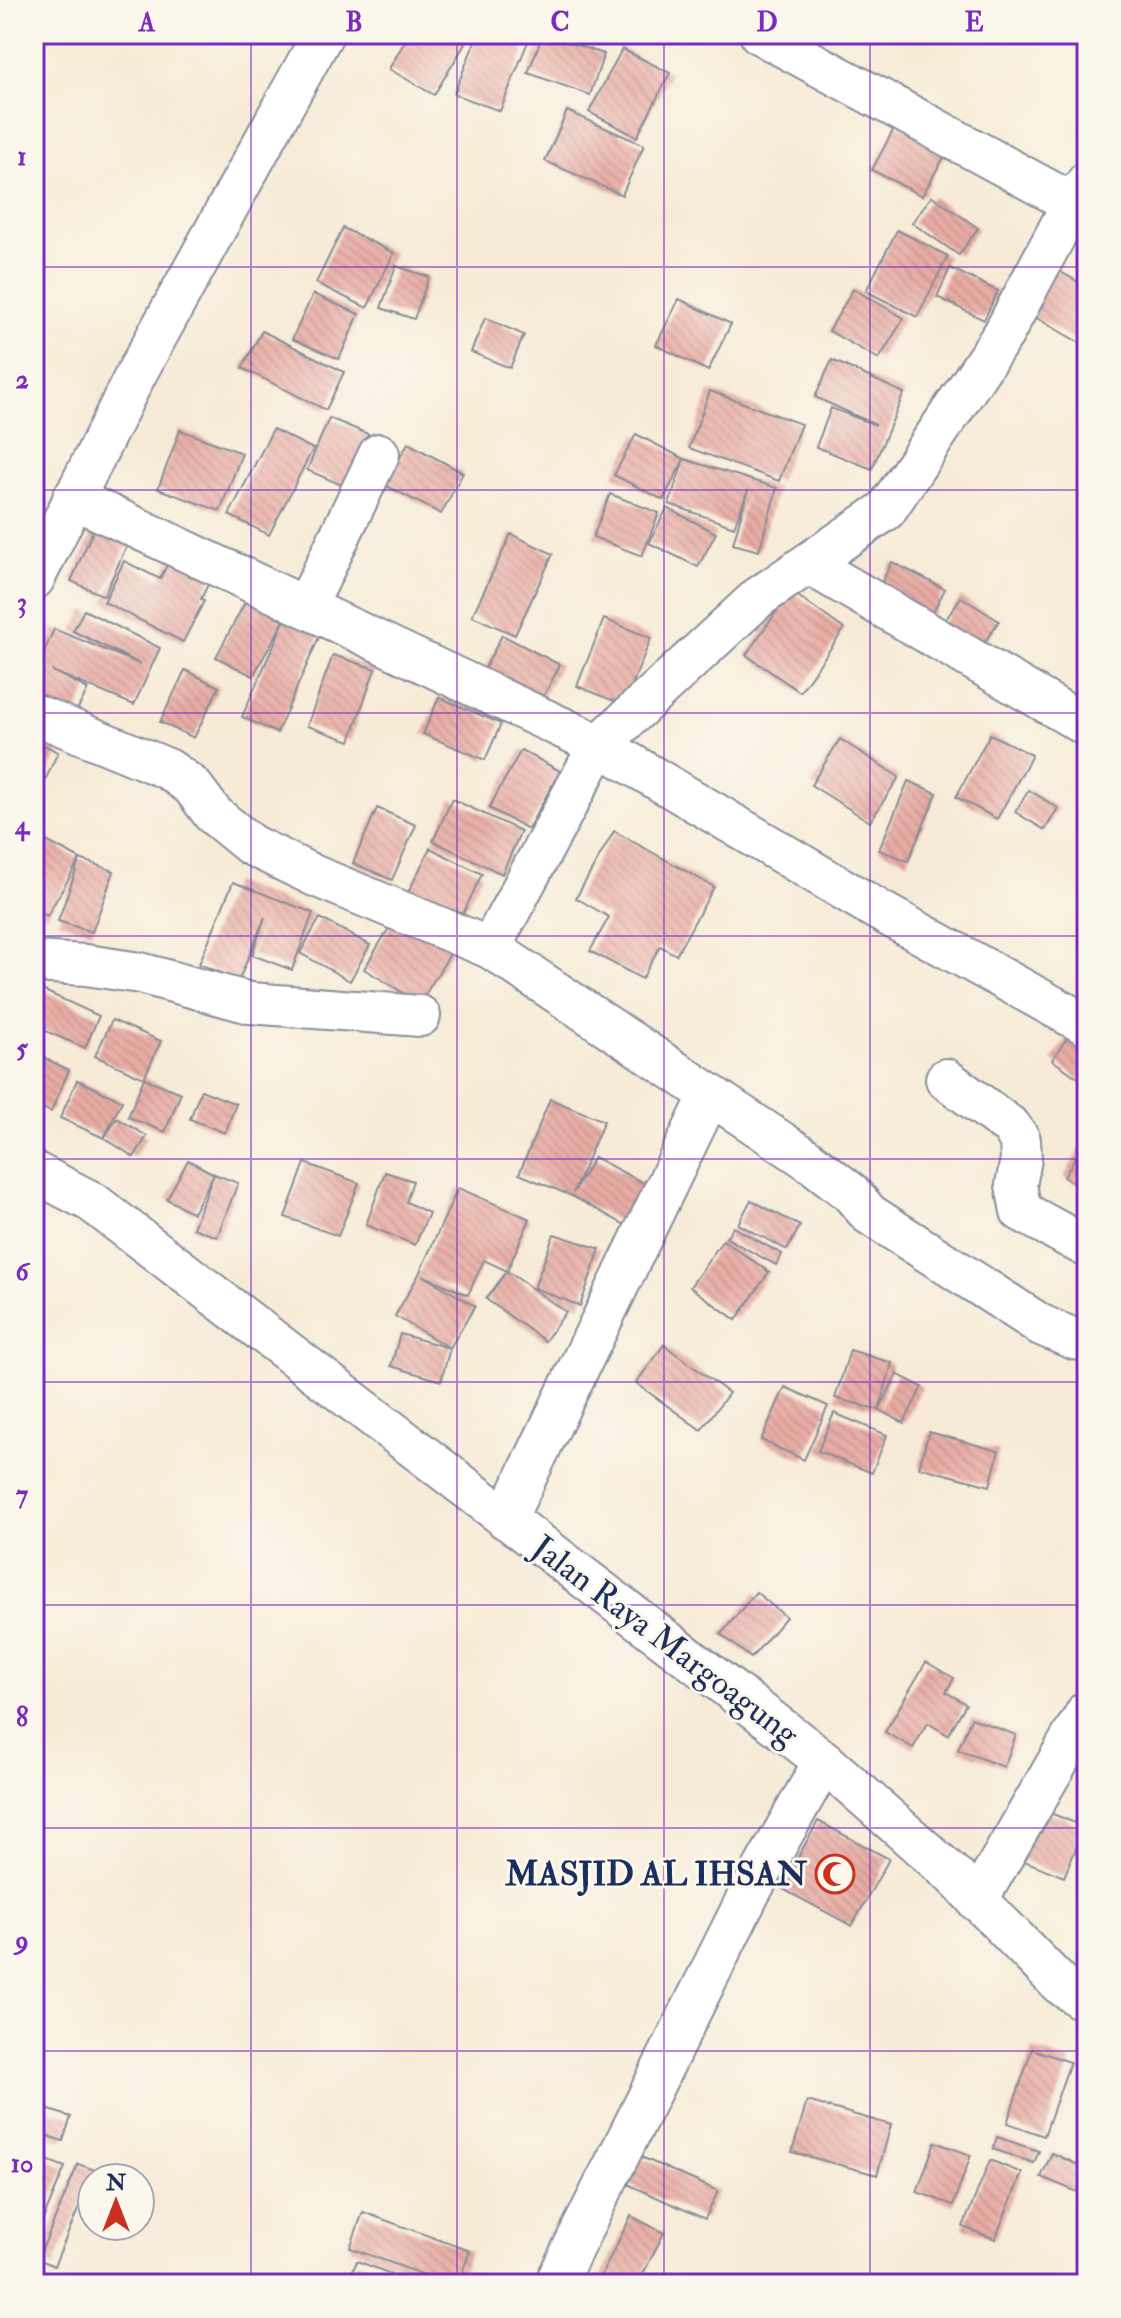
<svg xmlns="http://www.w3.org/2000/svg" width="1121" height="2318" font-family="'IM FELL Double Pica',serif">
  <style>
    .building { fill: url(#building-back-hatch) }
    .lines { fill: none; stroke-linecap: round; stroke-linejoin: round }
    .street-casing { stroke: #898d9a; stroke-width: 44 }
    .street { stroke: #fff; stroke-width: 40 }
    .grid { fill: none; stroke: #7b2cbf; stroke-width: 2; stroke-opacity: 0.55 }
    .labels { text-anchor: middle; dominant-baseline: central; stroke-width: 6; stroke-linejoin: round; paint-order: stroke }
    .street-label { font-size: 34px; fill: #1b2f5e; stroke: #fbf7ec }
    .poi-label { font-size: 34px; font-weight: bold; fill: #1b2f5e; stroke: #fbf7ec; text-anchor: end }
    .neatline { fill: none; stroke: #7b2cbf; stroke-width: 3 }
    .grid-label { font-size: 26px; text-anchor: middle; font-weight: bold; fill: #7b2cbf }
  </style>
  <defs>
    <pattern id="building-back-hatch" width="6" height="6" patternUnits="userSpaceOnUse" patternTransform="scale(2)"><rect width="6" height="6" fill="#e8aca4"/><path d="M-1 5l2 2M0 0l6 6M5-1l2 2" fill="none" stroke="#c69490"/></pattern>
  </defs>
  <rect width="100%" height="100%" fill="#fbf7ec"/>
  <filter id="ink" filterUnits="userSpaceOnUse"><feTurbulence type="fractalNoise" baseFrequency=".0125" numOctaves="2"/><feDisplacementMap in="SourceGraphic" scale="16" xChannelSelector="R" yChannelSelector="G"/><feConvolveMatrix kernelMatrix="1 2 1 2 8 2 1 2 1" color-interpolation-filters="sRGB"/></filter>
  <filter id="wash" filterUnits="userSpaceOnUse"><feTurbulence type="fractalNoise" baseFrequency=".006" numOctaves="4" result="noise"/><feDisplacementMap in="SourceGraphic" scale="32" xChannelSelector="R" yChannelSelector="G"/><feGaussianBlur stdDeviation="1.8" result="paint"/><feColorMatrix in="noise" values="0 0 0 0 0 0 0 0 0 0 0 0 0 0 0 0 0 1.4 0 .05"/><feComposite in="paint" operator="in"/></filter>
  <g filter="url(#wash)">
    <rect width="100%" height="100%" fill="#f7ebd7"/>
    <g id="blocks">
      <g class="building">
        <polygon points="409,34 448,34 465,44 434,95 389,69"/>
        <polygon points="478,34 531,34 500,111 454,94"/>
        <polygon points="543,34 604,54 590,95 528,73"/>
        <polygon points="622,49 670,73 637,137 589,112"/>
        <polygon points="567,111 644,145 622,195 545,161"/>
        <polygon points="897,123 948,150 922,196 872,170"/>
        <polygon points="932,196 978,228 959,255 912,223"/>
        <polygon points="343,228 394,253 367,308 316,283"/>
        <polygon points="897,230 948,256 917,317 866,291"/>
        <polygon points="396,266 429,277 414,319 381,308"/>
        <polygon points="950,268 998,291 984,320 937,297"/>
        <polygon points="1054,268 1087,287 1087,347 1028,313"/>
        <polygon points="853,289 904,318 879,359 829,331"/>
        <polygon points="313,294 359,314 339,359 292,339"/>
        <polygon points="679,299 731,324 708,371 656,345"/>
        <polygon points="485,318 524,335 510,368 471,352"/>
        <polygon points="262,331 344,372 326,410 242,368"/>
        <polygon points="832,360 904,393 872,469 816,447 831,408 876,425 815,397"/>
        <polygon points="710,391 801,424 779,481 689,448"/>
        <polygon points="329,418 368,434 346,487 307,470"/>
        <polygon points="273,429 313,449 269,535 229,515"/>
        <polygon points="180,430 242,453 220,511 158,489"/>
        <polygon points="636,434 684,459 777,488 759,551 733,544 748,490 734,527 669,504 684,459 663,500 614,475"/>
        <polygon points="408,443 463,473 441,514 385,485"/>
        <polygon points="610,494 659,513 642,556 593,537"/>
        <polygon points="667,508 716,533 698,567 649,543"/>
        <polygon points="98,519 132,534 104,596 71,581"/>
        <polygon points="511,534 553,554 515,635 472,616"/>
        <polygon points="171,557 212,576 201,599 204,601 183,642 104,602 124,561 160,579"/>
        <polygon points="892,562 945,589 926,626 873,599"/>
        <polygon points="791,591 844,629 800,692 746,655"/>
        <polygon points="250,593 323,628 277,733 242,717 285,619 253,676 216,657"/>
        <polygon points="961,597 999,621 976,655 938,631"/>
        <polygon points="84,610 160,648 134,705 52,671 88,689 70,724 34,708 34,675 54,629 140,664 73,631"/>
        <polygon points="604,619 651,638 624,705 577,686"/>
        <polygon points="502,635 560,665 541,701 484,670"/>
        <polygon points="333,655 375,669 350,741 307,726"/>
        <polygon points="185,670 219,687 194,738 160,722"/>
        <polygon points="439,697 501,724 485,760 423,734"/>
        <polygon points="990,734 1032,755 997,819 956,797"/>
        <polygon points="840,739 899,777 870,822 811,785"/>
        <polygon points="34,740 58,752 38,796 34,794"/>
        <polygon points="521,750 560,771 528,829 489,808"/>
        <polygon points="908,781 937,793 908,861 879,850"/>
        <polygon points="1029,790 1058,808 1045,830 1015,812"/>
        <polygon points="452,799 521,831 502,874 433,841"/>
        <polygon points="377,808 416,825 392,880 353,863"/>
        <polygon points="614,831 714,887 676,955 660,946 642,979 590,951 609,917 576,898"/>
        <polygon points="39,837 80,859 47,916 34,909 34,846"/>
        <polygon points="430,848 482,874 459,922 406,897"/>
        <polygon points="80,859 114,871 92,932 58,921"/>
        <polygon points="233,882 313,913 292,970 252,955 265,917 239,980 199,964"/>
        <polygon points="397,915 453,949 420,1003 364,969"/>
        <polygon points="320,918 370,945 350,981 300,953"/>
        <polygon points="38,988 99,1016 85,1048 34,1026 34,996"/>
        <polygon points="112,1020 161,1041 144,1078 95,1056"/>
        <polygon points="1074,1028 1087,1036 1087,1084 1052,1060"/>
        <polygon points="34,1053 69,1070 51,1112 34,1104"/>
        <polygon points="144,1078 181,1093 165,1132 128,1117"/>
        <polygon points="77,1080 122,1101 104,1138 117,1118 147,1136 134,1157 104,1138 60,1118"/>
        <polygon points="201,1090 236,1104 225,1133 190,1119"/>
        <polygon points="550,1099 604,1121 573,1193 594,1157 647,1185 625,1225 572,1196 519,1174"/>
        <polygon points="1085,1140 1087,1141 1087,1190 1064,1177"/>
        <polygon points="188,1160 214,1174 193,1213 167,1199"/>
        <polygon points="305,1163 359,1183 338,1236 285,1217"/>
        <polygon points="385,1172 413,1181 406,1202 429,1213 415,1245 366,1225"/>
        <polygon points="214,1174 238,1183 217,1237 193,1228"/>
        <polygon points="458,1188 530,1219 507,1271 484,1260 468,1295 422,1275 475,1306 450,1348 395,1316 419,1274"/>
        <polygon points="751,1200 800,1226 787,1250 738,1224"/>
        <polygon points="733,1227 782,1254 776,1265 726,1238"/>
        <polygon points="554,1234 600,1249 580,1306 534,1288"/>
        <polygon points="723,1240 769,1272 736,1320 690,1287"/>
        <polygon points="507,1271 566,1312 545,1341 486,1299"/>
        <polygon points="400,1334 450,1348 441,1381 391,1366"/>
        <polygon points="664,1345 729,1393 701,1430 636,1383"/>
        <polygon points="850,1350 892,1363 879,1410 897,1374 922,1387 904,1423 879,1410 835,1398"/>
        <polygon points="785,1387 828,1406 804,1460 761,1440"/>
        <polygon points="834,1413 887,1435 872,1473 818,1451"/>
        <polygon points="929,1432 999,1451 990,1486 919,1467"/>
        <polygon points="756,1592 786,1617 751,1658 721,1634"/>
        <polygon points="926,1662 954,1678 946,1692 966,1704 948,1735 928,1723 913,1748 885,1732"/>
        <polygon points="971,1718 1016,1735 1004,1767 958,1750"/>
        <polygon points="1043,1810 1085,1827 1064,1877 1022,1860"/>
        <polygon points="818,1821 889,1859 852,1926 781,1888"/>
        <polygon points="1032,2049 1070,2062 1044,2136 1007,2123"/>
        <polygon points="807,2101 891,2125 877,2175 792,2152"/>
        <polygon points="34,2105 71,2117 63,2141 34,2132"/>
        <polygon points="997,2137 1039,2151 1034,2163 993,2149"/>
        <polygon points="935,2142 971,2155 953,2205 917,2192"/>
        <polygon points="1052,2153 1087,2169 1087,2196 1041,2177"/>
        <polygon points="34,2155 65,2167 34,2241"/>
        <polygon points="639,2156 718,2191 705,2219 627,2184"/>
        <polygon points="990,2160 1022,2173 995,2239 963,2227"/>
        <polygon points="78,2164 95,2170 54,2266 38,2259"/>
        <polygon points="363,2212 470,2251 458,2284 449,2284 350,2248"/>
        <polygon points="631,2216 664,2233 638,2284 597,2284"/>
        <polygon points="357,2261 391,2274 387,2284 347,2284"/>
      </g>
    </g>
  </g>
  <g filter="url(#ink)">
    <use href="#blocks" fill-opacity="0" stroke="#898d9a" stroke-width="2"/>
    <g class="lines">
      <defs>
        <g id="street">
          <polyline points="760,34 1087,211"/>
          <polyline points="73,498 599,745 880,911 1087,1025"/>
          <polyline points="809,564 1087,726"/>
          <polyline points="34,579 136,374 323,34"/>
          <polyline points="306,607 379,454"/>
          <polyline points="34,714 168,769 192,786 213,814 251,845 315,876 490,948 807,1159 850,1192 869,1214 1041,1325 1074,1339 1087,1341"/>
          <polyline points="490,948 599,745 759,597 886,510 1004,333 1073,202 1087,182"/>
          <polyline points="34,962 86,965 140,973 250,1003 420,1016"/>
          <polyline points="946,1079 1011,1127 1020,1140 1021,1159 1016,1185 1021,1211 1087,1247"/>
          <polyline points="34,1172 92,1202 824,1761 749,1894 555,2284"/>
          <polyline points="506,1519 710,1095"/>
          <polyline points="824,1761 954,1876 1060,1984 1087,2003"/>
          <polyline points="977,1901 1087,1711"/>
        </g>
      </defs>
      <use href="#street" class="street-casing"/>
      <use href="#street" class="street"/>
    </g>
  </g>
  <path class="grid" d="M251,34v2250M457,34v2250M664,34v2250M870,34v2250M34,267h1053M34,490h1053M34,713h1053M34,936h1053M34,1159h1053M34,1382h1053M34,1605h1053M34,1828h1053M34,2051h1053"/>
  <defs>
    <symbol id="mosque-ring" viewBox="-11 -11 22 22"><circle r="9.5" fill="#fbf7ec" stroke="#c8321e" stroke-width="1.5"/><path d="M3.5-4.9A6 6 0 1 0 3.5 4.9A5 5 0 1 1 3.5-4.9Z" fill="#c8321e"/></symbol>
  </defs>
  <g fill-rule="evenodd">
    <use href="#mosque-ring" x="813" y="1852" width="44" height="44"/>
  </g>
  <g class="labels">
    <g class="street-label">
      <text transform="translate(665 1641) rotate(37)">Jalan Raya Margoagung</text>
    </g>
    <g class="poi-label">
      <text x="807" y="1874">MASJID AL IHSAN</text>
    </g>
  </g>
  <rect width="1121" height="2318" fill="none" stroke="#fbf7ec" stroke-width="88"/>
  <g transform="translate(116 2202)"><circle r="38" fill="#fbf7ec" stroke="#a1a7b3" stroke-width="2"/>
  <path d="M0-6L14 30L0 20L-14 30Z" fill="#c8321e"/>
  <text y="-12" font-size="22" font-weight="bold" text-anchor="middle" fill="#1b2f5e">N</text>
  </g>
  <rect x="44" y="44" width="1033" height="2230" class="neatline"/>
  <g class="grid-label">
    <text x="147" y="31">A</text>
    <text x="354" y="31">B</text>
    <text x="560" y="31">C</text>
    <text x="767" y="31">D</text>
    <text x="974" y="31">E</text>
    <text x="22" y="165">1</text>
    <text x="22" y="388">2</text>
    <text x="22" y="611">3</text>
    <text x="22" y="834">4</text>
    <text x="22" y="1057">5</text>
    <text x="22" y="1280">6</text>
    <text x="22" y="1503">7</text>
    <text x="22" y="1726">8</text>
    <text x="22" y="1949">9</text>
    <text x="22" y="2172">10</text>
  </g>
</svg>
